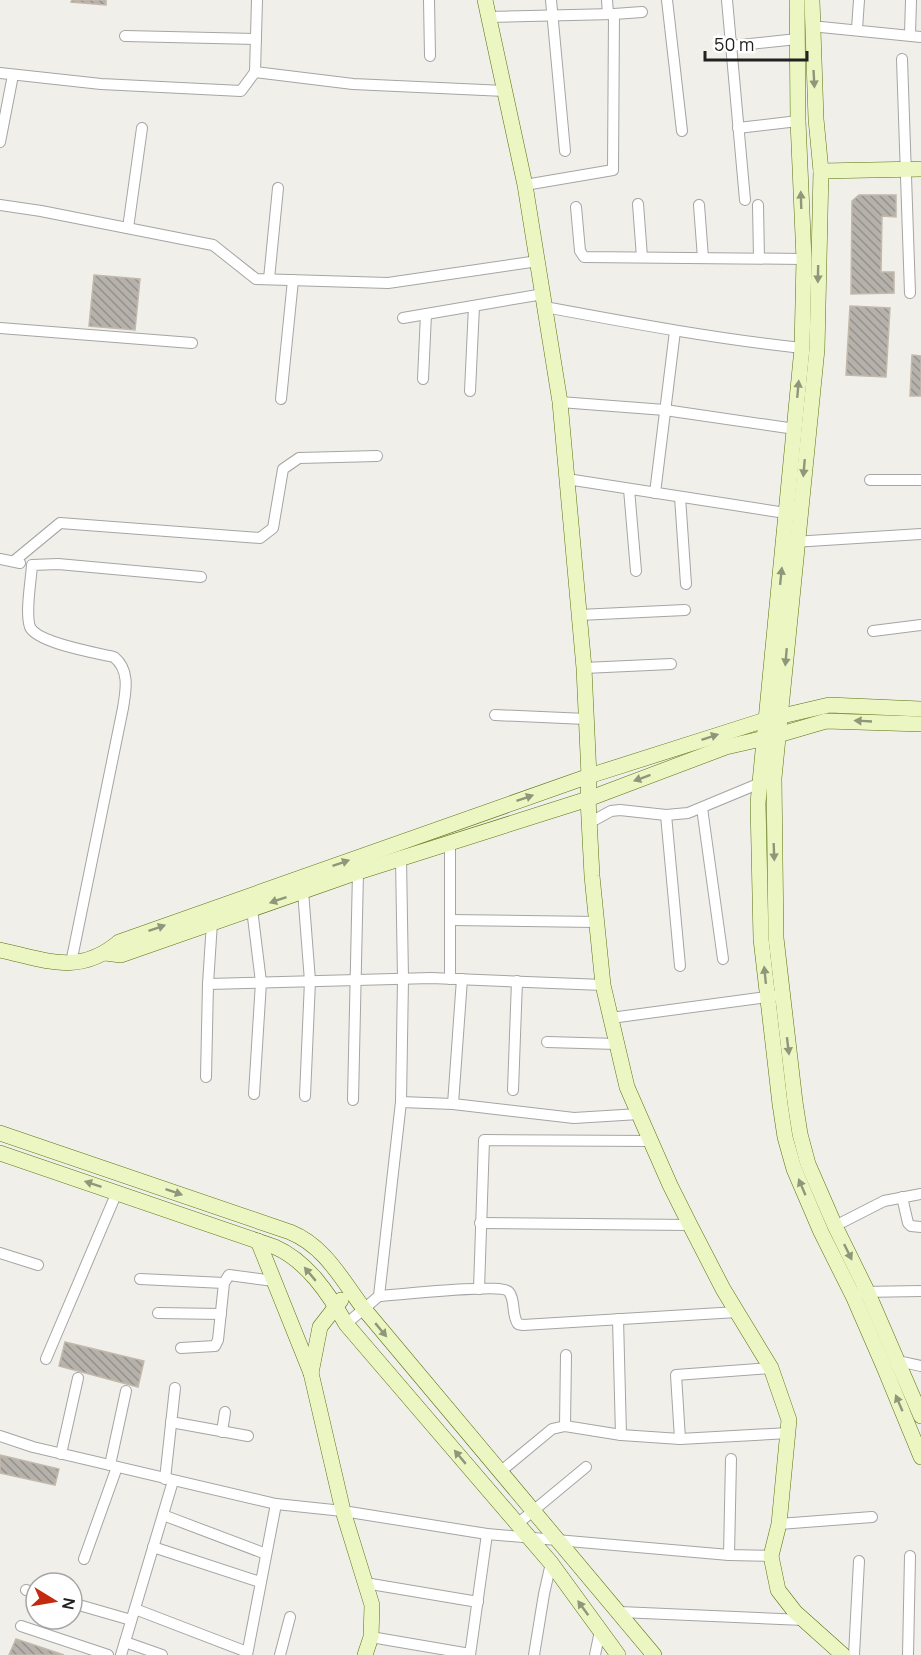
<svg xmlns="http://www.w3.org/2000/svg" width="921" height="1655" font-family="Manrope,sans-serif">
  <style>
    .building { fill: url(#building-back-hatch); stroke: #c2b9ac; stroke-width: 1.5 }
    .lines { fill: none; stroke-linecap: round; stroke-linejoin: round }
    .street-casing { stroke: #a5a5a5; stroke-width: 12 }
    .secondary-casing { stroke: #59730e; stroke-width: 16 }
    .street { stroke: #fff; stroke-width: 10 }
    .secondary { stroke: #ebf6c2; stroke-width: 15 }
    .oneway { fill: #90967a }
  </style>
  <defs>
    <pattern id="building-back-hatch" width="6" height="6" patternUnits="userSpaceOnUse" patternTransform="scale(1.5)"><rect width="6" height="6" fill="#b6b2ab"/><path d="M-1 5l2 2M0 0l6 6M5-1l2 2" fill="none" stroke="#94908b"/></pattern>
  </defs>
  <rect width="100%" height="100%" fill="#f1efe9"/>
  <g class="building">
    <polygon points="72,0 106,0 106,5 71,2"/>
    <polygon points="859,195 896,195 896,217 882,216 881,272 894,272 894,293 851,294 852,201"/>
    <polygon points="94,275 140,279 135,330 89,326"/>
    <polygon points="850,306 890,308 886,377 846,375"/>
    <polygon points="912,355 921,356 921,396 910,396"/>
    <polygon points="65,1342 144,1361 138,1387 59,1366"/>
    <polygon points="0,1455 59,1469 55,1485 0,1473"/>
    <polygon points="16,1639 64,1655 9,1655"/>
  </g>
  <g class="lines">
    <defs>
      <g id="street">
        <polyline points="429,0 430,56"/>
        <polyline points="551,0 565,151"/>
        <polyline points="607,0 608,14"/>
        <polyline points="667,0 682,131"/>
        <polyline points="727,0 745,200"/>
        <polyline points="489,17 614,14 642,12"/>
        <polyline points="811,26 921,37"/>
        <polyline points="857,29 859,0"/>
        <polyline points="910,35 911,0"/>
        <polyline points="125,36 256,39"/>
        <polyline points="731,46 797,39"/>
        <polyline points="902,59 910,293"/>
        <polyline points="255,72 257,0"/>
        <polyline points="0,73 101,84 241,91 255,72 353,84 505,91"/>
        <polyline points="738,128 798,121"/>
        <polyline points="0,142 13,75"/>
        <polyline points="525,185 613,170 614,14"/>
        <polyline points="638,204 642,257"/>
        <polyline points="0,205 41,211 213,245 256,279 388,283 538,261"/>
        <polyline points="699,205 703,258"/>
        <polyline points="758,205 759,258"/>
        <polyline points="576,207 580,251 584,257 804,259"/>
        <polyline points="128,228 142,128"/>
        <polyline points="269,279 278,188"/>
        <path d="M545,307c86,16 171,32 257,41"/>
        <polyline points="403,318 543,294"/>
        <polyline points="0,328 192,343"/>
        <polyline points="423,379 426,314"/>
        <polyline points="470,391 474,306"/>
        <polyline points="281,399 293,280"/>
        <polyline points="560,402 665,410 795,429"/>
        <polyline points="567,479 792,514"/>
        <polyline points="870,480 921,480"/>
        <polyline points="629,489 636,571"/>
        <polyline points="655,493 675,331"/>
        <polyline points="680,497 686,584"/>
        <polyline points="793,542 921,534"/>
        <polyline points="0,559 20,563"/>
        <polyline points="14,561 60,523 260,538 273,528 283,469 299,458 377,456"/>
        <polyline points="579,615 685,610"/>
        <polyline points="873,631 921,625"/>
        <polyline points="584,668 671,664"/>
        <polyline points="495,715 586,719"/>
        <polyline points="702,808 723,959"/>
        <polyline points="666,815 680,966"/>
        <polyline points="589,823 611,811 620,810 666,815 688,813 765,781"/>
        <polyline points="450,841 450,979"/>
        <polyline points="303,891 310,981 305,1096"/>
        <polyline points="252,909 261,982 254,1094"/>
        <polyline points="450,920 596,922"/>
        <path d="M71,963l52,-255c3,-18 7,-38 -9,-51 -17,-4 -77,-14 -84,-30 -5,-14 1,-46 2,-62l26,-1 143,13"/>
        <polyline points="208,984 431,978 603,985"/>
        <polyline points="611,1018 774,996"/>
        <polyline points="547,1042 617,1044"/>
        <polyline points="206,1077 208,984 212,922"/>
        <polyline points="513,1090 517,981"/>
        <polyline points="353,1100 358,872"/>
        <polyline points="401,1102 453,1104 574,1118 639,1114"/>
        <polyline points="453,1104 462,979"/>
        <polyline points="902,1197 908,1223 911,1226 921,1227"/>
        <polyline points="480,1223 690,1225"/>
        <polyline points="835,1226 884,1201 921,1194"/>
        <polyline points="0,1253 38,1265"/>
        <polyline points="140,1279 224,1283"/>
        <polyline points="479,1289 484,1140 651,1141"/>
        <polyline points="861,1292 921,1291"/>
        <path d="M379,1296c17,-1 123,-13 130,-4 7,9 2,22 9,32l5,1 214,-13"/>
        <polyline points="158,1313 221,1314"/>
        <polyline points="618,1319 621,1435"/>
        <polyline points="346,1324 379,1296 401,1102 403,979 401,858"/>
        <polyline points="181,1348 215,1346 218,1340 224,1283 229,1275 274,1281"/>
        <polyline points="46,1359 117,1192"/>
        <polyline points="898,1361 921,1366"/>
        <polyline points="771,1368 676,1375 680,1439 789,1433"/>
        <polyline points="171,1422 248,1436"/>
        <polyline points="565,1426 566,1355"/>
        <polyline points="222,1432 225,1412"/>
        <polyline points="0,1436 33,1447 276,1504 343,1511 487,1534 729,1555 771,1556"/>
        <polyline points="61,1454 78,1378"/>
        <polyline points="110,1465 126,1391"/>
        <polyline points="500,1472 552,1429 565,1426 621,1435 680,1439"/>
        <polyline points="165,1479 175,1388"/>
        <polyline points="163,1515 266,1554"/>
        <polyline points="779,1524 872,1517"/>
        <polyline points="516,1525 586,1467"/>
        <polyline points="153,1547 260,1582"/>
        <polyline points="729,1555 731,1459"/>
        <polyline points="84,1559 117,1467"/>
        <polyline points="365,1583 478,1602"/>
        <polyline points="26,1590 36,1593"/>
        <polyline points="72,1603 131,1620"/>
        <polyline points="135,1609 247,1652"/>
        <polyline points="620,1612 804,1620"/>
        <polyline points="21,1626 108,1655"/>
        <polyline points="371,1637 470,1654"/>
        <polyline points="125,1642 162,1655"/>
        <polyline points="121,1655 173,1481"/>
        <polyline points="247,1655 276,1504"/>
        <polyline points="280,1655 290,1617"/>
        <polyline points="470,1655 487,1534"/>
        <polyline points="534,1655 544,1594 551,1563"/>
        <polyline points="595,1655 600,1631"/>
        <polyline points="854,1655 859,1561"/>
        <polyline points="908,1655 910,1556"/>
      </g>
      <g id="secondary">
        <polyline points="485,0 525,185 560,402 584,668 589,776 588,799 592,876 603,985 627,1087 670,1185 690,1225 723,1289 771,1368 789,1420 779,1524 771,1556 778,1590 795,1612 843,1655"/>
        <polyline points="797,0 798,121 804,259 802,348 758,803 761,939 780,1104 785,1137 794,1169 821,1232 854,1298 884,1367 921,1457"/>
        <polyline points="812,0 816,119 821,171 817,349 774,778 776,938 795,1102 800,1134 808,1164 835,1226 867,1291 921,1416"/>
        <polyline points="821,171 921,169"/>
        <path d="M0,950c46,10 79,26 119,-8l470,-166 176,-56 64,-15 92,4"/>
        <polyline points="105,953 121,955 358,872 588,799 726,747 778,735 826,721 921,724"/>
        <path d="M0,1133l290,99c35,14 52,48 74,77l290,346"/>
        <path d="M0,1153l275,94c32,14 54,47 71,77l205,239 67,92"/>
        <polyline points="258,1241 311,1373 343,1511 372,1605 371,1637 365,1655"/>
        <polyline points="311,1373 320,1327 341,1300"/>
      </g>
    </defs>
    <use href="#street" class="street-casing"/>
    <use href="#secondary" class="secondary-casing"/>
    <use href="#street" class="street"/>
    <use href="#secondary" class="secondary"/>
  </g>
  <defs><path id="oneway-solid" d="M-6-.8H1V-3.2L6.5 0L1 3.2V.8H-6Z" transform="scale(1.5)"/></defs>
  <g class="oneway">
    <use href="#oneway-solid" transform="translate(814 79) rotate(87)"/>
    <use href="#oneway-solid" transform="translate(801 200) rotate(-92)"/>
    <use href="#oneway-solid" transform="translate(818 274) rotate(91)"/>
    <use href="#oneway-solid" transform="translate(798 389) rotate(-85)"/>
    <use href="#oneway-solid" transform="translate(804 468) rotate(95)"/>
    <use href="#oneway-solid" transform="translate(781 576) rotate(-84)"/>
    <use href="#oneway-solid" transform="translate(786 657) rotate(95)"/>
    <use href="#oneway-solid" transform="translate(863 721) rotate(-177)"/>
    <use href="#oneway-solid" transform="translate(710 737) rotate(-18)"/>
    <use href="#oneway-solid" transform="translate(642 778) rotate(160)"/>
    <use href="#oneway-solid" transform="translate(525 798) rotate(-19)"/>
    <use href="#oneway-solid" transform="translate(774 852) rotate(88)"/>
    <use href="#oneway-solid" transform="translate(341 863) rotate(-19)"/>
    <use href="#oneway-solid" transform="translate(278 900) rotate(161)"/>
    <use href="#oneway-solid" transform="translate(157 928) rotate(-19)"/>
    <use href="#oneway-solid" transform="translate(765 975) rotate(-96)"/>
    <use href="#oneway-solid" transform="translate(788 1046) rotate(83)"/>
    <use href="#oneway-solid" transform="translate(93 1184) rotate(-162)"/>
    <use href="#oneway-solid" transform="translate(802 1187) rotate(-113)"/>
    <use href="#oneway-solid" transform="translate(174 1192) rotate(19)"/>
    <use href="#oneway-solid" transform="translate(848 1252) rotate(64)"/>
    <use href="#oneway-solid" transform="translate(310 1274) rotate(-130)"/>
    <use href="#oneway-solid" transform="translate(381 1330) rotate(50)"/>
    <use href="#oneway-solid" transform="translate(899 1403) rotate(-113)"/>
    <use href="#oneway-solid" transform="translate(460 1457) rotate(-130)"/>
    <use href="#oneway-solid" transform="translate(583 1608) rotate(-126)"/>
  </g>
  <g transform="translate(54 1601) rotate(101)"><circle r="28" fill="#ffffff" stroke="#a6a6a6" stroke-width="1.5"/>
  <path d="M0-4.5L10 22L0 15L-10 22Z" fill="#c42a0f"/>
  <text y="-9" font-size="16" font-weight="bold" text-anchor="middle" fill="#212121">N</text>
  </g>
  <path d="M705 51v9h102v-9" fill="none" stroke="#212121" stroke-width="3"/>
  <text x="714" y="51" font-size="18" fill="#212121" stroke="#ffffff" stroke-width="4.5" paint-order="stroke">50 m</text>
</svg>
